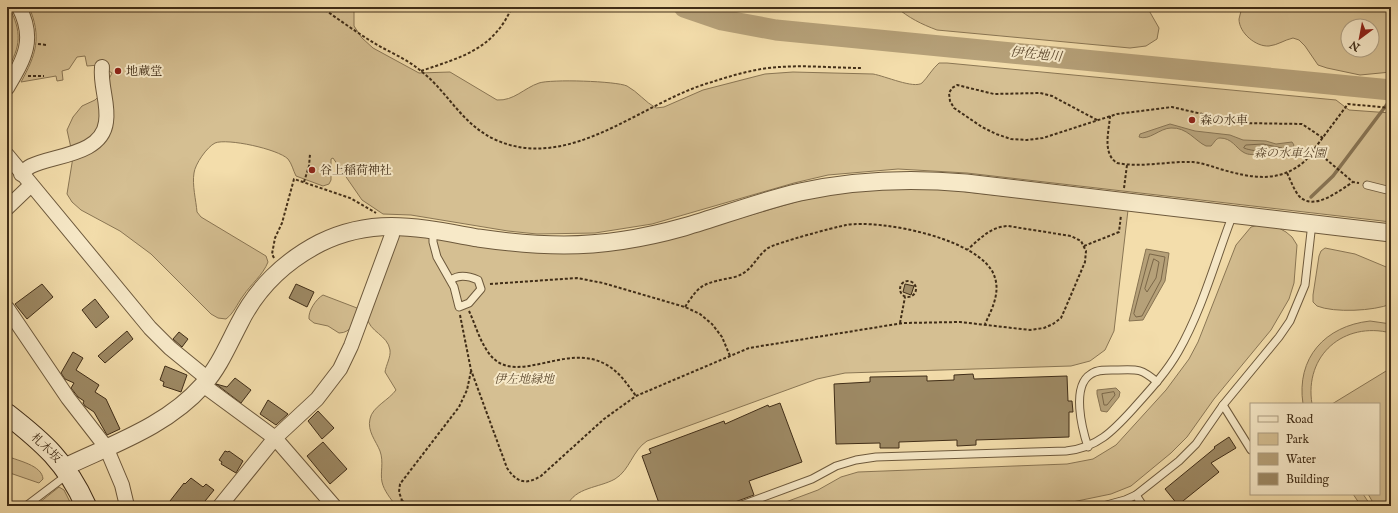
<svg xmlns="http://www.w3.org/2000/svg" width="1398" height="513" font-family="'IM FELL English','Noto Serif JP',serif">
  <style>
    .green { fill: #d5bf92; stroke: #8a7654; fill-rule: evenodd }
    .water { fill: #b6a179; stroke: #877352 }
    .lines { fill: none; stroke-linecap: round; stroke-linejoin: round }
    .shore { stroke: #7b6748; stroke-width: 1 }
    .stream { stroke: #877352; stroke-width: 3.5 }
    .river { stroke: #b6a179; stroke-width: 21 }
    .building { fill: #9d8964; stroke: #402d17 }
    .service-casing { stroke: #6d593c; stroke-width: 9 }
    .minor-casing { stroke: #6d593c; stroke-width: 16 }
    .tertiary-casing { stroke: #6d593c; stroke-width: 19 }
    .secondary-casing { stroke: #402d17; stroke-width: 22 }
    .path { stroke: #402d17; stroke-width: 2; stroke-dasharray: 3 2; stroke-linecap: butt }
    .service { stroke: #f7e9c8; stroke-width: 7 }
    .minor { stroke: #f7e9c8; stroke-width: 14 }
    .tertiary { stroke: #f7e9c8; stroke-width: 17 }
    .secondary { stroke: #f7e9c8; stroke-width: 20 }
    .poi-dot { fill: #8f2418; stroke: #f7e9c8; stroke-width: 1.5 }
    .labels { text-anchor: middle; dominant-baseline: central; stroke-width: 4; stroke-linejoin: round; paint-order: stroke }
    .poi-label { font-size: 12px; fill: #402d17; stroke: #f7e9c8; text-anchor: start }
    .park-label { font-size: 12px; font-style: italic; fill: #5e4a30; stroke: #f7e9c8 }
    .street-label { font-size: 12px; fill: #402d17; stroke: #f7e9c8 }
    .water-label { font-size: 13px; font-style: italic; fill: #5e4a30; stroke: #f7e9c8 }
  </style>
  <rect width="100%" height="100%" fill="#f3ddab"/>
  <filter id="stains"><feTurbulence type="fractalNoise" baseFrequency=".005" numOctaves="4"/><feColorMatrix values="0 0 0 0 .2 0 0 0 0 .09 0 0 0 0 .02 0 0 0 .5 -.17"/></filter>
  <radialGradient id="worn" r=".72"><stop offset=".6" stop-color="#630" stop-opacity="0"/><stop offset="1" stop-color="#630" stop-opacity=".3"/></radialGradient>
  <g class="green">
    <path d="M7,7h2c13,25 12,39 -2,63z"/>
    <path d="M29,7h325v19l8,12 11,10 46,25 31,-1 47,28c17,1 27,-12 42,-17 12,-4 77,-2 88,3 11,6 18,16 29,22l8,-1 39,-17 62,-16 28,-2 80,2c12,2 41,15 49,9 6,-6 10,-14 17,-20h8l389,37 13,10 42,3v109l-424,-49 -69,-4 -70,6 -34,8 -142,41 -57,9 -58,1 -29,-3 -97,-16 -28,-1 -21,-14 -29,-42 -2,1v21l-2,4 -6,2 -27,-10c-3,-6 -4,-12 -8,-17 -10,-10 -61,-21 -73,-16 -8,4 -20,21 -21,30 -2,12 2,27 3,39l4,5 65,39 2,6c-5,13 -17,22 -25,34 -6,8 -9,17 -17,23l-8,-1 -7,-4 -60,-60 -31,-23 -39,-21 -9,-8 -5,-8 6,-37 -6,-27 6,-13 9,-11 13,-6 7,-7 10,-20 -13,-8 -12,1 -2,-10 -8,1 -8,12 -7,2 1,9 -6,1 -1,-5 -35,6c15,-27 21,-45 8,-75z"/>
    <path d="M896,7h251l12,21 -2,11 -11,7 -16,2 -193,-18c-16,-6 -28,-12 -41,-23z"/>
    <path d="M1242,7h149v65l-31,3 -33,-7 -9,-3 -13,-19 -6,-6 -6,-2c-9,2 -15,7 -24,8 -13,1 -30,-13 -30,-27 1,-4 2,-8 3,-12zM1348,26h24v24h-24z"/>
    <path d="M932,188l196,22 -14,121 -9,19 -15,11 -19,5 -226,7 -28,6 -170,62c-15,10 -17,29 -32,38 -16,9 -40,8 -48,27h-171c-5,-7 -12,-15 -14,-24 -2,-9 2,-20 -2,-31 -4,-10 -13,-20 -10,-32 2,-12 19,-19 26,-29l-11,-18c1,-7 6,-15 5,-22 -2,-15 -21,-18 -23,-33l27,-74 6,-8 10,-1 66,11 237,-19 86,-25 33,-7 33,-5z"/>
    <polygon points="1259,225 1277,227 1286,232 1292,237 1297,245 1294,283 1289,299 1271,330 1214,399 1187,437 1171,453 1131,486 1111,494 1053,506 775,506 818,490 841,477 858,472 1067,464 1093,459 1116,445 1166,390 1189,359 1198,342 1236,245 1251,227"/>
    <path d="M1325,248l30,6 36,15v35c-17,7 -57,9 -74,2l-4,-4v-7l6,-39 2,-5z"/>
    <path d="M323,295l34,13 2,3c-5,10 -7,22 -20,22l-11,-7 -14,-3 -5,-4c-1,-8 7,-20 14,-24z"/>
    <path d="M1370,321l21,3v9c-47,-12 -87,22 -79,71h-9c-7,-46 22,-78 67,-83z"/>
    <polygon points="1391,368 1391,506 1375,506 1368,494 1379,494 1379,404 1332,404"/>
    <path d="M7,456c11,5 35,9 36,23l-4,4 -32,-11z"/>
    <polygon points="59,487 64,490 72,506 35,506"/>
    <polygon points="1353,494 1363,494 1371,506 1361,506"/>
  </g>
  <g class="water">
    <path d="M1170,124l25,7 35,4 13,5 23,1 10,3 16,-2 2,3c-7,15 -19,11 -32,9 -7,0 -13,2 -19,-2 -7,-4 -11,-14 -23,-14 -4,0 -6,5 -9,8h-5c-11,-5 -19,-19 -35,-18 -11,0 -22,13 -32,9l1,-3z"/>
    <polygon points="1146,249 1169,253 1165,281 1143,320 1129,321"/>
    <polygon points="1116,388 1120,392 1119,397 1107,412 1101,411 1097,394 1097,390"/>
  </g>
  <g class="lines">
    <g class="shore">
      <path d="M1246,145l17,-1 19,4 1,2c-5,4 -34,1 -39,-2z"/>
      <polygon points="1150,254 1165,257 1161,280 1142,316 1136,317 1134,314"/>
      <polygon points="1154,259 1159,262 1156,278 1147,292 1145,289"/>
      <polygon points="1114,392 1115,395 1107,405 1104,405 1102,394"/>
    </g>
    <polyline class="stream" points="1311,197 1333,176 1391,99"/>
    <polyline class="river" points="684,7 722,20 776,30 1391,90"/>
  </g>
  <g class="building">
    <polygon points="42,284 53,297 27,319 15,304"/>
    <polygon points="296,284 314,292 307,307 289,298"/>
    <polygon points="905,284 914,286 911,295 903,292"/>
    <polygon points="95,299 109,317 96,328 82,310"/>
    <polygon points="127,331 133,339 105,363 98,356"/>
    <polygon points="179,332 188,339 182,347 173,339"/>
    <polygon points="73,352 83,358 76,370 99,385 95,392 106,399 120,429 107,435 94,412 85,406 83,403 84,401 78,397 71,388 74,383 65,379 61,373"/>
    <polygon points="165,366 187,375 181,392 163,386 164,382 160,380"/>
    <polygon points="973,374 974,379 1067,376 1068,401 1072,401 1073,412 1069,412 1069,437 976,440 976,445 957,446 957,440 899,442 899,448 880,448 880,443 836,444 834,384 870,382 870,377 927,376 927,381 954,380 954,375"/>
    <polygon points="235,378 251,390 241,403 216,384 227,387"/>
    <polygon points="268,400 288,414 276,425 260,414"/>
    <polygon points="780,403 802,462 749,481 754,495 724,506 660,506 642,456 651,453 649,449 724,421 725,424 768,405 769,407"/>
    <polygon points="318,411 334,428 322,439 308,421"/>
    <polygon points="1229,437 1236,448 1211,463 1219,472 1178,505 1165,489 1215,448 1214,447"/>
    <polygon points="323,442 347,469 330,484 307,456"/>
    <polygon points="225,451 228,452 229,451 243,461 236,473 221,464 222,462 219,460"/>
    <polygon points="191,478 203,487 206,484 214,490 201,506 177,506 170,501 184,483 185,484"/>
  </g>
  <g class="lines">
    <defs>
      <g id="service">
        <polyline points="1367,185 1391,191"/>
        <path d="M433,229v13l4,15 17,30 5,20 10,-4 12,-14 -3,-9c-9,-4 -19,-6 -27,0"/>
        <polyline points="1223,405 1251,450"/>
        <path d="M1088,447c-6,-18 -17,-61 3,-73 7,-5 18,-4 27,-4 20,-1 24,-1 39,12"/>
        <polyline points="1136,495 1143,506"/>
        <polyline points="26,506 67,475"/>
        <path d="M739,506l73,-27 24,-13 20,-6 20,-3 190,-6c31,-3 47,-20 67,-42 16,-18 33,-36 45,-57 23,-40 36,-87 52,-130l1,-8"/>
        <polyline points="1103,506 1125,500 1136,495 1179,461 1196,444 1223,405 1279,337 1290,321 1305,285 1312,223"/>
      </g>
      <g id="minor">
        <path d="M7,88c17,-29 29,-48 12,-81"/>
        <polyline points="7,155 150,328 170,348 208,379"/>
        <path d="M21,174c3,-3 6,-6 10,-8 23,-11 71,-11 75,-44 3,-18 -6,-36 -4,-55"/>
        <polyline points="7,208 31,185"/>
        <polyline points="7,308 68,398 106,447 122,485 127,506"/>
        <polyline points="203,385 275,438 334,506"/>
        <polyline points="220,506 275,438 317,399 340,369 351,346 392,235 392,226"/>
      </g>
      <path id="tertiary" d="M65,467c48,-23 102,-41 138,-82 16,-18 25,-40 36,-61 17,-35 46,-63 81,-81 55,-27 101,-15 158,-5 28,4 57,7 86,7 40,0 81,-7 120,-18 38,-11 77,-26 116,-35 55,-12 110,-14 166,-9l425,50"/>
      <path id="secondary" d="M7,414c36,28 60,49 79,92"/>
    </defs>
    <use href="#service" class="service-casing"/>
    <use href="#minor" class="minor-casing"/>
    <use href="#tertiary" class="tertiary-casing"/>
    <use href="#secondary" class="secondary-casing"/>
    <g class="path">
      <path d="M321,7c17,12 35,25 53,36 15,9 33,16 47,28 28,22 40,53 75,69 75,33 147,-39 216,-58 21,-7 46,-14 68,-15 27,-2 55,1 82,1"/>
      <polyline points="38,44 47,45"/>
      <path d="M421,71c41,-14 73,-22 91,-64"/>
      <polyline points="28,76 44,76"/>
      <path d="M1110,116c-1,16 -8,37 7,47 24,5 51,-2 76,-1 9,1 18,4 27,7 31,9 60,15 86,-9l42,-56 43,4"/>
      <polyline points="1097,120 1052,96 1040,93 994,94 957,85 952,88 949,93 950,101 954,108 982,127 996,134 1011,139 1027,140 1043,138 1117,114 1172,107 1241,123 1302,124 1323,138"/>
      <polyline points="1314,149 1353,182 1359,183"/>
      <path d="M1287,173c4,8 7,17 12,23 15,16 41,-6 54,-14"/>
      <polyline points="304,182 309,166 310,154"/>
      <polyline points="1124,188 1127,165"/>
      <polyline points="1084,246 1119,232 1121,215"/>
      <polyline points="274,258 272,254 275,238 282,223 294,179 350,198 376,213"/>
      <circle cx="908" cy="289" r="8"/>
      <polyline points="490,284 577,278 603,283 685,307 700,314 712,324 722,337 730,356"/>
      <path d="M685,307c13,-20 16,-23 40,-28 5,-1 12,-2 17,-5 11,-6 16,-19 26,-26 11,-6 64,-20 78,-23 35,-6 134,14 148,50 7,17 -2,34 -9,49"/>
      <path d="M469,311c7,15 12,35 24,47 26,26 74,-15 112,6 14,7 22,20 31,32"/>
      <path d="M460,315l11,55 36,98c10,15 19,17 34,8l63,-57 32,-23 113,-48 154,-25 57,-1 70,8 14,-2 9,-4 8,-6 4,-9 20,-47 1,-11 -5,-10 -10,-5 -63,-10c-18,1 -27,12 -40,23"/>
      <polyline points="900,323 905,297"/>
      <polyline points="401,500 410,506"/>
      <polyline points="404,506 399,492 400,484 459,407 467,390 471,371"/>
    </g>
    <use href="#service" class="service"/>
    <use href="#minor" class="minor"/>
    <use href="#tertiary" class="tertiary"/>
    <use href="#secondary" class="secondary"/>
  </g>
  <g class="poi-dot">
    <circle cx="118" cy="71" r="4"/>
    <circle cx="1192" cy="120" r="4"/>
    <circle cx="312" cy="170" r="4"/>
  </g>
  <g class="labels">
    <g class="poi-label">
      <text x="126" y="71">地蔵堂</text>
      <text x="1200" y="120">森の水車</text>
      <text x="320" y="170">谷上稲荷神社</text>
    </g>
    <g class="park-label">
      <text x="1290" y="153">森の水車公園</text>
      <text x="524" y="379">伊左地緑地</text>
    </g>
    <g class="street-label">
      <text transform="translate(46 448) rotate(44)">札木坂</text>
    </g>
    <g class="water-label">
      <text transform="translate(1036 55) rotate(6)">伊佐地川</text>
    </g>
  </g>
  <rect width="1398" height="513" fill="none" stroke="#f3ddab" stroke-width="24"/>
  <rect x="8" y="8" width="1382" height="497" fill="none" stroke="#402d17" stroke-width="2"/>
  <rect x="12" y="12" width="1374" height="489" fill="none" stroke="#402d17"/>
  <rect x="1250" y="403" width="130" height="92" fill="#f7e9c8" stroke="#ae9e81"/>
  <rect x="1258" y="416" width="20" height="6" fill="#f7e9c8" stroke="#ae9e81"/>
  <text x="1286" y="423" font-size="12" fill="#402d17">Road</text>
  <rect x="1258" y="433" width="20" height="12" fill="#d5bf92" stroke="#ae9e81"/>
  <text x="1286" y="443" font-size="12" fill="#402d17">Park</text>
  <rect x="1258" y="453" width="20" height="12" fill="#b6a179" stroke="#ae9e81"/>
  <text x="1286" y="463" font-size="12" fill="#402d17">Water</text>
  <rect x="1258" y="473" width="20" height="12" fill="#9d8964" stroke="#ae9e81"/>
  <text x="1286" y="483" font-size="12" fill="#402d17">Building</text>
  <g transform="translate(1360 38) rotate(212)"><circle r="19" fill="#f7e9c8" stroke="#ae9e81"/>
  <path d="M0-3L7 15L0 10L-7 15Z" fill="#8f2418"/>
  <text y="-6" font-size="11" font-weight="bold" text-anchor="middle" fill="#402d17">N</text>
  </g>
  <rect width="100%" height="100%" filter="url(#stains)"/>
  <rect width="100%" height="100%" fill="url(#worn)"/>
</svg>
